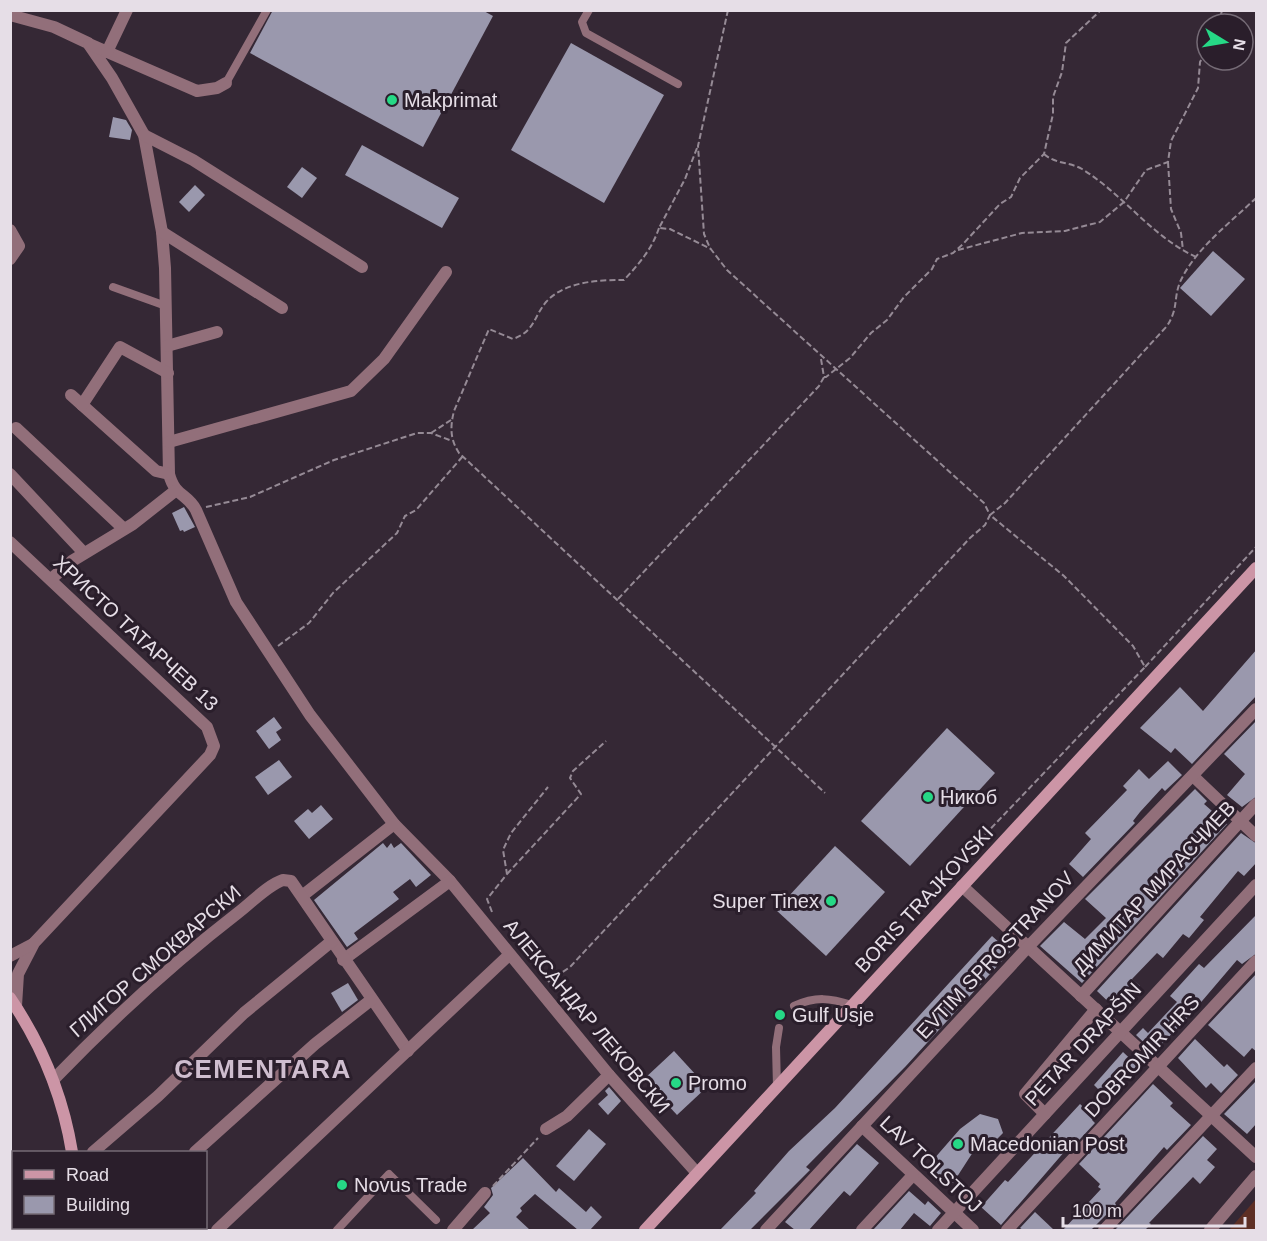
<svg xmlns="http://www.w3.org/2000/svg" width="1267" height="1241" font-family="Arial,sans-serif">
  <style>
    .green { fill: #5e2f25 }
    .building { fill: #9a98ad }
    .lines { fill: none; stroke-linecap: round; stroke-linejoin: round }
    .path { stroke: #958a95; stroke-width: 2; stroke-dasharray: 6 3; stroke-linecap: butt }
    .lane { stroke: #926f7a; stroke-width: 8 }
    .street { stroke: #926f7a; stroke-width: 12 }
    .secondary { stroke: #cc95a6; stroke-width: 12 }
    .poi-dot { fill: #26d886; stroke: #2a1e2b; stroke-width: 2 }
    .labels { text-anchor: middle; dominant-baseline: central; stroke-width: 6; stroke-linejoin: round; paint-order: stroke }
    .poi-label { font-size: 20px; fill: #e6dee7; stroke: #2a1e2b; text-anchor: start }
    .street-label { font-size: 20px; fill: #e6dee7; stroke: #2a1e2b }
    .district-label { font-size: 26px; font-weight: bold; letter-spacing: 1.5px; fill: #cfbecf; stroke: #2a1e2b }
  </style>
  <rect width="100%" height="100%" fill="#352835"/>
  <polygon class="green" points="1256,1199 1256,1230 1229,1230"/>
  <g class="building">
    <polygon points="273,10 482,10 493,16 423,147 250,53"/>
    <polygon points="571,43 664,95 604,203 511,150"/>
    <polygon points="113,117 126,120 132,130 130,140 109,137"/>
    <polygon points="362,145 459,198 442,228 345,175"/>
    <polygon points="302,167 317,178 302,198 287,187"/>
    <polygon points="195,185 205,195 189,212 179,202"/>
    <polygon points="1213,251 1245,279 1211,316 1180,288"/>
    <polygon points="184,507 195,527 184,532 183,530 180,531 172,513"/>
    <polygon points="1257,649 1257,695 1192,764 1175,748 1171,753 1140,728 1180,687 1203,711"/>
    <polygon points="274,717 282,728 276,732 281,740 269,749 256,731"/>
    <polygon points="1257,720 1257,796 1242,807 1227,795 1245,774 1224,754"/>
    <polygon points="947,728 995,773 910,866 861,821"/>
    <polygon points="279,760 292,777 268,795 255,777"/>
    <polygon points="1168,761 1182,775 1165,791 1162,788 1140,812 1133,821 1135,823 1083,877 1069,864 1091,839 1085,833 1127,790 1123,786 1139,769 1149,779"/>
    <polygon points="1195,789 1207,801 1204,804 1227,824 1082,983 1040,946 1064,922 1085,939 1106,918 1085,899"/>
    <polygon points="321,805 333,819 309,839 294,821 308,809 312,813"/>
    <polygon points="1241,833 1257,844 1257,862 1244,876 1238,871 1200,917 1204,920 1189,938 1183,934 1163,958 1157,953 1132,979 1140,986 1117,1010 1097,991"/>
    <polygon points="383,843 387,848 391,843 394,848 401,843 431,875 416,887 410,879 393,892 399,899 354,933 358,939 347,947 314,900"/>
    <polygon points="835,846 885,892 826,956 776,910"/>
    <polygon points="1257,914 1257,953 1242,964 1237,960 1191,1014 1154,1052 1136,1035 1143,1028 1148,1033 1177,1002 1170,996 1199,964 1204,968"/>
    <polygon points="992,936 1010,952 906,1066 806,1167 810,1170 750,1230 720,1230 756,1193 754,1191 789,1151 835,1108"/>
    <polygon points="1257,973 1257,1052 1252,1048 1244,1057 1208,1025"/>
    <polygon points="348,983 358,1000 342,1012 331,993"/>
    <polygon points="1195,1039 1224,1067 1227,1064 1238,1075 1221,1093 1211,1083 1206,1088 1178,1058"/>
    <polygon points="674,1051 707,1087 677,1115 644,1079"/>
    <polygon points="1123,1052 1139,1067 1109,1100 1094,1085"/>
    <polygon points="1257,1080 1257,1123 1247,1134 1224,1114"/>
    <polygon points="1153,1084 1173,1103 1170,1106 1191,1125 1167,1150 1164,1147 1115,1203 1116,1205 1091,1230 1063,1230 1101,1189 1098,1187 1100,1184 1079,1164"/>
    <polygon points="609,1087 621,1101 608,1115 598,1104 608,1095 605,1091"/>
    <polygon points="1080,1104 1094,1117 1092,1120 1095,1123 1067,1153 1065,1151 1001,1225 981,1207 1005,1180 1008,1182"/>
    <polygon points="980,1114 998,1119 1003,1133 996,1140 989,1141 980,1149 975,1149 953,1183 939,1183 934,1180 933,1160 960,1129"/>
    <polygon points="589,1129 606,1144 574,1181 556,1166"/>
    <polygon points="1203,1136 1217,1149 1207,1160 1215,1167 1200,1184 1193,1177 1149,1223 1151,1224 1145,1230 1115,1230"/>
    <polygon points="857,1144 879,1163 850,1196 844,1191 809,1230 795,1230 785,1222"/>
    <polygon points="523,1158 556,1192 559,1188 586,1212 591,1206 602,1217 590,1230 578,1230 535,1194 520,1208 522,1211 516,1217 530,1230 472,1230 490,1213 484,1207 493,1195 491,1188"/>
    <polygon points="909,1191 925,1205 928,1201 941,1213 930,1226 914,1213 900,1230 873,1230"/>
    <polygon points="1035,1212 1054,1230 1023,1230 1020,1228"/>
  </g>
  <g class="lines">
    <g class="path">
      <polyline points="1219,24 1222,10"/>
      <polyline points="697,148 685,179 659,228 670,229 711,249"/>
      <path d="M1044,154c11,10 26,8 38,15 42,26 69,67 114,88"/>
      <polyline points="1168,162 1171,209 1181,233 1183,250"/>
      <path d="M659,228c-7,21 -20,36 -35,52 -25,0 -59,1 -78,22 -13,16 -11,29 -33,37l-24,-10 -35,82c-4,16 -4,28 5,42l366,340"/>
      <polyline points="958,250 1022,233 1065,231 1100,222 1124,202 1146,170 1168,162 1171,141 1198,88 1200,62 1207,49"/>
      <polyline points="821,359 824,377 826,377 850,358 871,333 887,320 904,297 932,269 937,259 953,253 963,244 1000,204 1011,197 1020,178 1044,154 1053,114 1053,97 1062,72 1066,43 1101,10"/>
      <polyline points="431,433 451,420"/>
      <polyline points="206,507 250,497 334,460 417,433 431,433 452,441"/>
      <polyline points="618,599 819,386 824,377"/>
      <polyline points="278,646 309,623 333,593 397,533 405,516 416,510 463,456"/>
      <polyline points="1145,667 1256,547"/>
      <polyline points="507,874 581,794 570,778 573,771 606,741"/>
      <path d="M950,876l27,-33 168,-176 -12,-21 -69,-70 -74,-61 15,-12 162,-177c12,-19 6,-26 13,-44 15,-33 50,-59 76,-84"/>
      <polyline points="492,912 487,899 507,874 503,850 511,833 548,787"/>
      <polyline points="548,982 570,967 970,538 985,525 990,515 984,503 727,270 710,248 704,234 698,146 728,10"/>
      <polyline points="493,1186 538,1138"/>
    </g>
    <g class="lane">
      <polyline points="589,10 582,22 586,33 678,84"/>
      <polyline points="226,83 267,10"/>
      <polyline points="113,287 166,306"/>
      <path d="M794,1006c22,-10 36,-8 58,-1"/>
      <polyline points="777,1087 776,1047 779,1028"/>
      <polyline points="28,1230 31,1228"/>
      <polyline points="337,1230 389,1174 436,1220"/>
    </g>
    <g class="street">
      <path d="M10,15l44,12 34,16 24,35 32,57 18,97 3,36 4,206c6,23 18,19 27,36l40,92 74,113 84,109 56,57 159,194 88,98"/>
      <polyline points="89,44 197,91 217,88 226,83"/>
      <polyline points="107,52 127,10"/>
      <polyline points="144,135 193,160 362,267"/>
      <polyline points="10,230 19,246 10,259"/>
      <polyline points="162,232 282,308"/>
      <polyline points="167,346 217,332"/>
      <polyline points="71,395 156,471 169,474"/>
      <polyline points="82,405 120,347 168,373"/>
      <polyline points="16,428 124,529"/>
      <polyline points="169,442 351,391 384,359 446,272"/>
      <polyline points="10,474 84,553"/>
      <polyline points="10,542 207,727 214,746 210,755 34,943 18,974 16,1006"/>
      <polyline points="51,579 72,561 133,524 175,491"/>
      <polyline points="1193,776 1256,836"/>
      <polyline points="962,886 1256,1157"/>
      <polyline points="302,896 394,824"/>
      <polyline points="10,956 33,944"/>
      <polyline points="343,960 450,881"/>
      <polyline points="1081,996 1256,804"/>
      <path d="M53,1080c58,-60 120,-117 186,-168 13,-10 29,-27 44,-32l8,1 117,170"/>
      <polyline points="1045,1114 1025,1094 1096,1009"/>
      <polyline points="862,1126 973,1230"/>
      <polyline points="546,1129 567,1116 609,1075"/>
      <polyline points="93,1152 158,1096 244,1013 332,941"/>
      <polyline points="195,1152 315,1044 371,1000"/>
      <polyline points="10,1198 14,1202"/>
      <polyline points="170,1228 173,1230"/>
      <polyline points="217,1230 509,955"/>
      <polyline points="453,1230 485,1193"/>
      <polyline points="766,1230 1028,947 1256,709"/>
      <polyline points="862,1230 913,1175"/>
      <polyline points="938,1230 1256,885"/>
      <polyline points="1007,1230 1256,961"/>
      <polyline points="1104,1230 1256,1068"/>
      <polyline points="1210,1230 1256,1176"/>
    </g>
    <g class="secondary">
      <path d="M10,998c32,47 53,99 62,154"/>
      <polyline points="74,1230 75,1228"/>
      <polyline points="645,1230 1256,568"/>
    </g>
  </g>
  <g class="poi-dot">
    <circle cx="392" cy="100" r="6"/>
    <circle cx="928" cy="797" r="6"/>
    <circle cx="831" cy="901" r="6"/>
    <circle cx="780" cy="1015" r="6"/>
    <circle cx="676" cy="1083" r="6"/>
    <circle cx="958" cy="1144" r="6"/>
    <circle cx="342" cy="1185" r="6"/>
  </g>
  <g class="labels">
    <g class="poi-label">
      <text x="404" y="100">Makprimat</text>
      <text x="940" y="797">Никоб</text>
      <text x="819" y="901" text-anchor="end">Super Tinex</text>
      <text x="792" y="1015">Gulf Usje</text>
      <text x="688" y="1083">Promo</text>
      <text x="970" y="1144">Macedonian Post</text>
      <text x="354" y="1185">Novus Trade</text>
    </g>
    <g class="street-label">
      <text transform="translate(136 633) rotate(43)">ХРИСТО ТАТАРЧЕВ 13</text>
      <text transform="translate(1154 887) rotate(-47)">ДИМИТАР МИРАСЧИЕВ</text>
      <text transform="translate(924 899) rotate(-47)">BORIS TRAJKOVSKI</text>
      <text transform="translate(995 955) rotate(-47)">EVTIM SPROSTRANOV</text>
      <text transform="translate(155 961) rotate(-41)">ГЛИГОР СМОКВАРСКИ</text>
      <text transform="translate(587 1016) rotate(50)">АЛЕКСАНДАР ЛЕКОВСКИ</text>
      <text transform="translate(1083 1044) rotate(-47)">PETAR DRAPŠIN</text>
      <text transform="translate(1142 1056) rotate(-47)">DOBROMIR HRS</text>
      <text transform="translate(931 1164) rotate(43)">LAV TOLSTOJ</text>
    </g>
    <g class="district-label">
      <text x="263" y="1069">CEMENTARA</text>
    </g>
  </g>
  <rect width="1267" height="1241" fill="none" stroke="#e6dee7" stroke-width="24"/>
  <rect x="12" y="1151" width="195" height="78" fill="#2a1e2b" stroke="#756b76" stroke-width="1.5"/>
  <rect x="24" y="1170" width="30" height="9" fill="#cc95a6" stroke="#756b76" stroke-width="1.5"/>
  <text x="66" y="1181" font-size="18" fill="#e6dee7">Road</text>
  <rect x="24" y="1196" width="30" height="18" fill="#9a98ad" stroke="#756b76" stroke-width="1.5"/>
  <text x="66" y="1211" font-size="18" fill="#e6dee7">Building</text>
  <g transform="translate(1225 42) rotate(101)"><circle r="28" fill="#2a1e2b" stroke="#756b76" stroke-width="1.5"/>
  <path d="M0-4.5L10 22L0 15L-10 22Z" fill="#26d886"/>
  <text y="-9" font-size="16" font-weight="bold" text-anchor="middle" fill="#e6dee7">N</text>
  </g>
  <path d="M1063 1217v9h182v-9" fill="none" stroke="#e6dee7" stroke-width="3"/>
  <text x="1072" y="1217" font-size="18" fill="#e6dee7" stroke="#2a1e2b" stroke-width="4.5" paint-order="stroke">100 m</text>
</svg>
